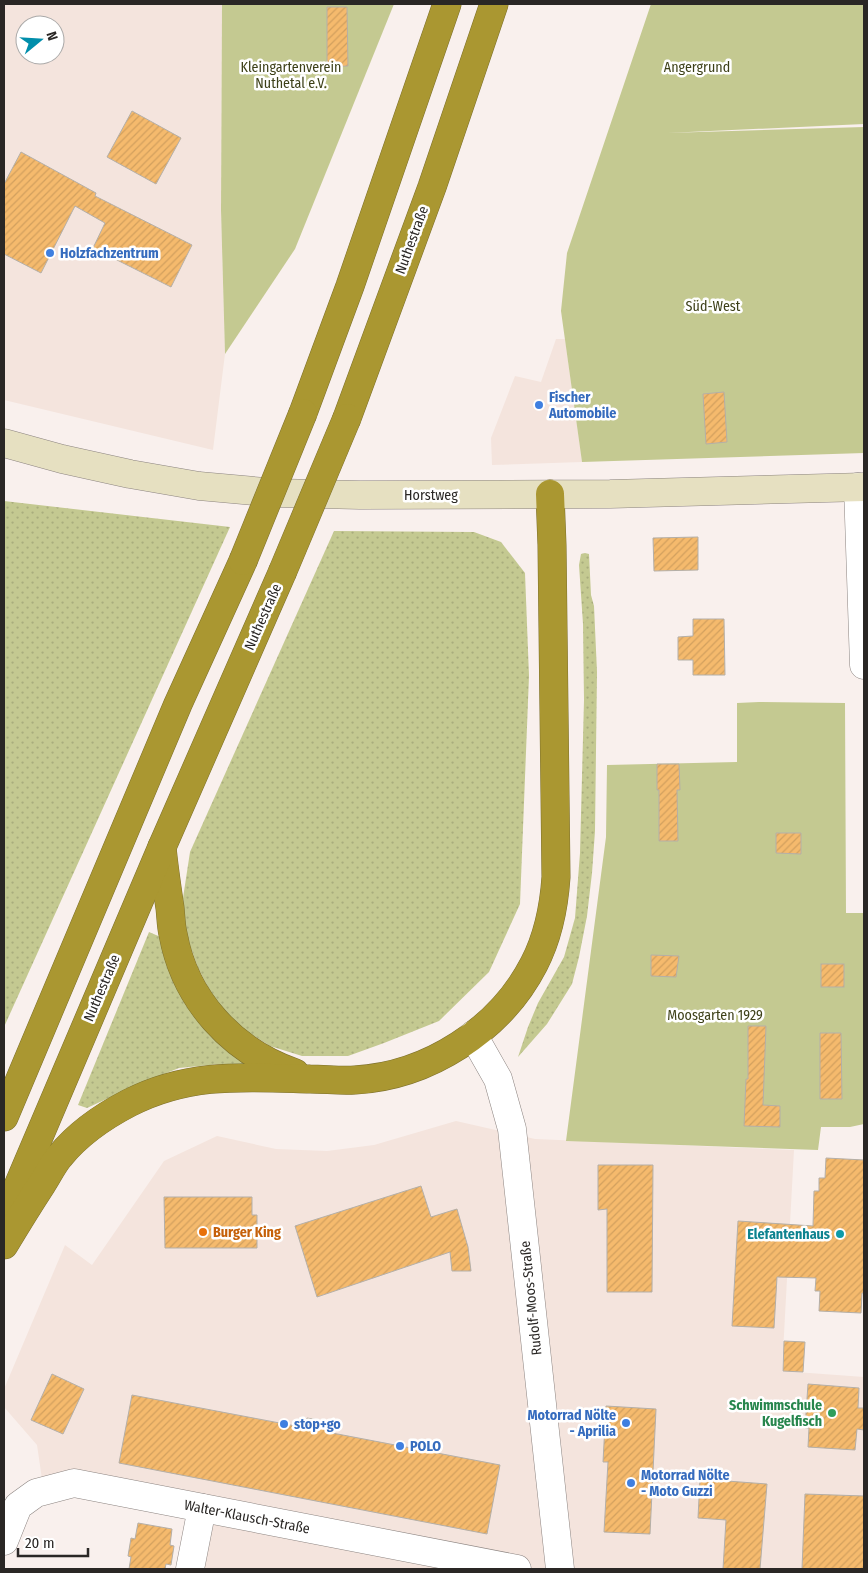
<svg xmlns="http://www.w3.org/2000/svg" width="868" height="1573" font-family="'Fira Sans Condensed',sans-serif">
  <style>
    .built { fill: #f4e4dd; fill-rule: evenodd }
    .grass { fill: url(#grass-dots) }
    .garden { fill: #c4c991 }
    .building { fill: url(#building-hatch); stroke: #b4afa8 }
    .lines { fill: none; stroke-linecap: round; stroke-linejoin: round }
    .street-casing { stroke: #8c8481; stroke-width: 29 }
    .secondary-casing { stroke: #8c8481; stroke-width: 29 }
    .highway-casing { stroke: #7d702d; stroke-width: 29 }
    .street { stroke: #fff; stroke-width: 28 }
    .secondary { stroke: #e6e0c1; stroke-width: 28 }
    .highway { stroke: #aa9731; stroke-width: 28 }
    .highway-bridge-casing { stroke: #7d702d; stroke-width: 29; stroke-linecap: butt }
    .highway-bridge { stroke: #aa9731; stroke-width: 28 }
    .shop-dot { fill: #3f7fe0; stroke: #fff; stroke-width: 2 }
    .food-dot { fill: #e8710a; stroke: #fff; stroke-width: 2 }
    .culture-dot { fill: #0f9aa8; stroke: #fff; stroke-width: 2 }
    .leisure-dot { fill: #2e9e5b; stroke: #fff; stroke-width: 2 }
    .labels { text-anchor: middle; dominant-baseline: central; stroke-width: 5; stroke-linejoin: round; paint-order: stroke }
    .park-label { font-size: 14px; fill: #3d4018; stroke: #fff }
    .street-label { font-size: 14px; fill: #2a2725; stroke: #fff }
    .shop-label { font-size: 14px; font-weight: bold; fill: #366cbe; stroke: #fff; text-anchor: start }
    .food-label { font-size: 14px; font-weight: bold; fill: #c56008; stroke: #fff; text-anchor: start }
    .culture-label { font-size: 14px; font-weight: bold; fill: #0d838f; stroke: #fff; text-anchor: end }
    .leisure-label { font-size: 14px; font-weight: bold; fill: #27864d; stroke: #fff; text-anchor: end }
  </style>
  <defs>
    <pattern id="grass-dots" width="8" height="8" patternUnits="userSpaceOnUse" patternTransform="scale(1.25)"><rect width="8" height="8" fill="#c4c991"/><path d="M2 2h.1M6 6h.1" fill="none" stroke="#a9ad7d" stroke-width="1.8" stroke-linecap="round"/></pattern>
    <pattern id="building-hatch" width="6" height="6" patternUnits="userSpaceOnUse" patternTransform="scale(1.25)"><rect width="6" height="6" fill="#f5ba6d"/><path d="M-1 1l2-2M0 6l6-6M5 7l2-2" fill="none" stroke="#d2a05e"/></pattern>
  </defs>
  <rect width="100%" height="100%" fill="#f9f0ed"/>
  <g class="built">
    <path d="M4,4h218l-1,206 4,144 -12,96 -209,-50zM25,25h30v30h-30z"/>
    <polygon points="556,339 565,339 582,462 492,465 491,438 515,376 541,382"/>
    <polygon points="456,1121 535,1139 794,1150 782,1371 864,1377 864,1569 190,1569 202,1508 42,1479 37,1445 4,1407 4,1389 65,1245 92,1265 164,1161 217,1136 276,1149 327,1151 374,1145"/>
  </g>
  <g class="grass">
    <polygon points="4,501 230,527 4,1027"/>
    <polygon points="334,531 474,532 501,542 525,573 529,676 520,904 489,972 439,1021 384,1043 348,1056 302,1056 270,1046 240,1027 217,1004 198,968 186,934 183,898 190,852"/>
    <polygon points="585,553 589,554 591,595 594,606 597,672 595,831 592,873 587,916 579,957 572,984 547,1024 518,1057 528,1027 538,1003 564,957 575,918 580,853 584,700 583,624 579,565 581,554"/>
    <polygon points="149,932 163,938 207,1031 222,1047 271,1067 220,1064 179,1068 139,1084 87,1108 78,1105"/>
  </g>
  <g class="garden">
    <polygon points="222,4 394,4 295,249 225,354 221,210"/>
    <polygon points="651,4 864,4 864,124 667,133 864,127 864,453 582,462 561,311 567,253"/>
    <polygon points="759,702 845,703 846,913 864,913 864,1124 850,1127 821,1127 818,1150 566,1141 606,837 607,765 737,762 737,703"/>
  </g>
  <g class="building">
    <polygon points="327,7 347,7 348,66 327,67"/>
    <polygon points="132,111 181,138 156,184 107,157"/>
    <polygon points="21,152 96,193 95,196 192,245 171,287 93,248 105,223 75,206 41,273 4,254 4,184"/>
    <polygon points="724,392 727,442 706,444 703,394"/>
    <polygon points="698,537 698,570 654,571 653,538"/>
    <polygon points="693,619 724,619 725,675 693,675 693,660 678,660 678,637 693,636"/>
    <polygon points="657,764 679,764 680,790 677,790 678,841 659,841 659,790 657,790"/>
    <polygon points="776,833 801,833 801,854 776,853"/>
    <polygon points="651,955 679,956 676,977 651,976"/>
    <rect x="821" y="964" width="23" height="23"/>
    <polygon points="748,1026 766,1026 763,1105 780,1106 780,1127 744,1126 746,1079 748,1079"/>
    <polygon points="820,1033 841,1033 842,1099 820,1099"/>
    <polygon points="826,1158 864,1160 864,1293 862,1293 861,1313 819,1311 820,1291 815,1291 816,1278 777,1277 774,1328 732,1326 738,1221 813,1226 814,1191 819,1191 819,1178 825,1178"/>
    <polygon points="598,1165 653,1165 652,1292 607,1292 607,1209 598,1210"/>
    <polygon points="421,1186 431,1217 457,1209 468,1247 471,1271 452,1271 450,1252 317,1297 295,1226"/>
    <polygon points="164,1197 252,1197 252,1215 257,1215 257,1248 165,1248"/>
    <polygon points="784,1341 805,1342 803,1372 783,1371"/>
    <polygon points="52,1374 84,1389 63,1434 31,1420"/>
    <polygon points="808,1384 859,1388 858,1408 864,1408 864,1430 857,1429 855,1450 808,1447 809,1428 805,1428"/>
    <polygon points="132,1395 306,1428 307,1418 329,1422 327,1432 500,1465 487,1534 119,1463"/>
    <polygon points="606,1406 656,1409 650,1534 604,1532 608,1462 603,1462"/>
    <polygon points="700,1479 767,1484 760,1569 723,1569 726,1520 698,1518"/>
    <polygon points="805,1494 864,1496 864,1569 802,1569"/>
    <polygon points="138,1523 172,1529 170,1545 174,1546 171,1565 166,1564 165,1569 129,1569 131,1557 128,1556 131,1538 135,1539"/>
  </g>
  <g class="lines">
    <defs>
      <g id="street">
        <polyline points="858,487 864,665"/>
        <polyline points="473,1035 498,1079 512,1129 560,1569"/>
        <polyline points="4,1541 18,1506 36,1493 74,1483 517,1569"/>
        <polyline points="190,1569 202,1508"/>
      </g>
      <polyline id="secondary" points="4,443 62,459 130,474 199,486 277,493 360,495 610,494 864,487"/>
      <g id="highway">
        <polyline points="303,413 350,286 447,4"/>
        <polyline points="347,418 432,187 494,4"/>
        <path d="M162,847c2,21 5,41 8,61 1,9 1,18 3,26 12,66 59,117 122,139"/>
        <polyline points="4,1117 178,704 243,561"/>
        <polyline points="4,1219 162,847 282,573"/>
        <path d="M4,1245c12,-20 25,-41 38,-61 6,-9 11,-20 18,-28 18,-22 44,-40 69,-53 60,-31 116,-26 181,-24 15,0 30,2 45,1 73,-4 145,-50 179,-116 14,-27 20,-57 22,-87l-4,-332 -2,-51"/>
      </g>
    </defs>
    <use href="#street" class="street-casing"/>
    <use href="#secondary" class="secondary-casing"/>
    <use href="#highway" class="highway-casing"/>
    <use href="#street" class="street"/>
    <use href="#secondary" class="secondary"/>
    <use href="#highway" class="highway"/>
    <defs>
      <g id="highway-bridge">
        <polyline points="243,561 303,413"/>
        <polyline points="282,573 347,418"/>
      </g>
    </defs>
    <use href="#highway-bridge" class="highway-bridge-casing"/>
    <use href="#highway-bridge" class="highway-bridge"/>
  </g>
  <g class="shop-dot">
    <circle cx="50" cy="253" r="5"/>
    <circle cx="539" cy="405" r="5"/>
    <circle cx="626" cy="1423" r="5"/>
    <circle cx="284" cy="1424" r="5"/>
    <circle cx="400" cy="1446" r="5"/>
    <circle cx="631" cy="1483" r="5"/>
  </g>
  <circle class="food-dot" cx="203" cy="1232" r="5"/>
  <circle class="culture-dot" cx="840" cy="1234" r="5"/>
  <circle class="leisure-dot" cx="832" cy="1413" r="5"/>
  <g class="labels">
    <g class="park-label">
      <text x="291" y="67">Kleingartenverein<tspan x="291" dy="16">Nuthetal e.V.</tspan></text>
      <text x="697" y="67">Angergrund</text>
      <text x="713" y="306">Süd-West</text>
      <text x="715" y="1015">Moosgarten 1929</text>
    </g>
    <g class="street-label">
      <text transform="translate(412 240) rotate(-70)">Nuthestraße</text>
      <text x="431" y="495">Horstweg</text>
      <text transform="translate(263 617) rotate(-66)">Nuthestraße</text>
      <text transform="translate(102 988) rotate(-67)">Nuthestraße</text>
      <text transform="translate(531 1298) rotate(-96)">Rudolf-Moos-Straße</text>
      <text transform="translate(247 1517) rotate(11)">Walter-Klausch-Straße</text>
    </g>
    <g class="shop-label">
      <text x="60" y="253">Holzfachzentrum</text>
      <text x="549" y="397">Fischer<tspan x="549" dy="16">Automobile</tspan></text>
      <text x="616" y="1415" text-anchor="end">Motorrad Nölte<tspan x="616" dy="16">- Aprilia</tspan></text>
      <text x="294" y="1424">stop+go</text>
      <text x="410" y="1446">POLO</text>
      <text x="641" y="1475">Motorrad Nölte<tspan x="641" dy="16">- Moto Guzzi</tspan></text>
    </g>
    <g class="food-label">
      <text x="213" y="1232">Burger King</text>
    </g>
    <g class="culture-label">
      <text x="830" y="1234">Elefantenhaus</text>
    </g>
    <g class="leisure-label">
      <text x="822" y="1405">Schwimmschule<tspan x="822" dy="16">Kugelfisch</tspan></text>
    </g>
  </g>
  <rect width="868" height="1573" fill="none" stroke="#2a2725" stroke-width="10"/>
  <g transform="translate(40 40) rotate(72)"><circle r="24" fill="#ffffff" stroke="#aaa9a8"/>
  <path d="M0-4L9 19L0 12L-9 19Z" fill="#018eab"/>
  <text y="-8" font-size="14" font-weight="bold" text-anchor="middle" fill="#2a2725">N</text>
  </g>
  <path d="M18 1548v8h70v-8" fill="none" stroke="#2a2725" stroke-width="2.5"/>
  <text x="25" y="1548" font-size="15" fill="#2a2725" stroke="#ffffff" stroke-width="4" paint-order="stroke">20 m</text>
</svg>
